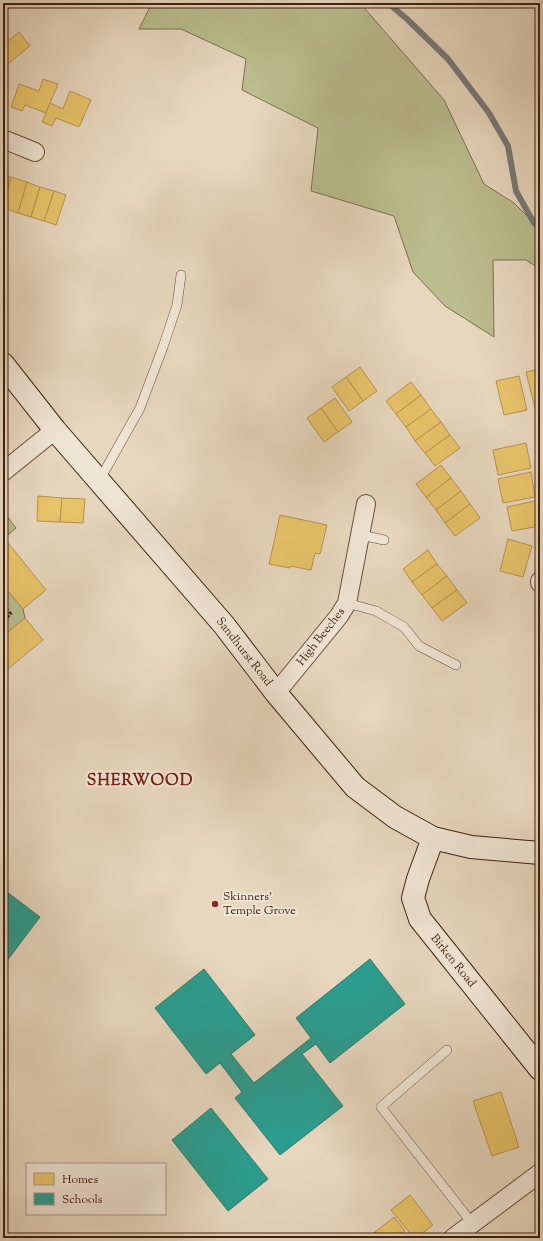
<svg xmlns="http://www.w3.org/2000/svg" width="543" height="1241" font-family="'Sorts Mill Goudy',serif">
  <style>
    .green { fill: #babd8e; stroke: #7c6f4e }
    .homes { fill: #e9c46a; stroke: #b6934e }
    .schools { fill: #2a9d8f; stroke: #307868 }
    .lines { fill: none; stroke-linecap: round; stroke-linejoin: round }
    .stream { stroke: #787a77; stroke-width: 6 }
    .lane-casing { stroke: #694e39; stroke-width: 10 }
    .street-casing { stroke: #694e39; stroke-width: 20 }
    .secondary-casing { stroke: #3f210d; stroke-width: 24 }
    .path { stroke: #3f210d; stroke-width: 2.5; stroke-dasharray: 3 2; stroke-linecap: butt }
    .lane { stroke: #efe5d5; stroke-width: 9 }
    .street { stroke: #efe5d5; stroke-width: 18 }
    .secondary { stroke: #efe5d5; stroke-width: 22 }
    .poi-dot { fill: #8f2418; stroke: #efe5d5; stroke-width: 1.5 }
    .labels { text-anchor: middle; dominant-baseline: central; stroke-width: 4; stroke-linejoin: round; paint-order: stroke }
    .street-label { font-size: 12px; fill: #3f210d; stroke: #efe5d5 }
    .poi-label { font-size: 12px; fill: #3f210d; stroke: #efe5d5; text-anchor: start }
    .district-label { font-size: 16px; font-weight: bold; letter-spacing: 1px; fill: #7a1f14; stroke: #efe5d5 }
  </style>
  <rect width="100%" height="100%" fill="#e7d7be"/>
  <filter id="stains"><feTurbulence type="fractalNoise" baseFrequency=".005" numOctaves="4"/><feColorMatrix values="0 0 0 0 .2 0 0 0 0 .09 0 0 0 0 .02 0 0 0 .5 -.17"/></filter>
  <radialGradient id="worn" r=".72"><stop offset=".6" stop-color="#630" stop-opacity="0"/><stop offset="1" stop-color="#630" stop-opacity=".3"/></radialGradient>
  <g class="green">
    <polygon points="152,3 360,3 444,100 484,184 514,203 540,229 540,269 526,260 493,260 494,337 445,306 413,272 394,216 311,191 318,128 242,90 246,59 181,29 139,29"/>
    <polygon points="3,511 16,528 3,539"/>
    <polygon points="3,585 23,609 25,618 3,636"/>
  </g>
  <g class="homes">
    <polygon points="3,3 9,3 11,6 3,13"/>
    <polygon points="19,32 30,46 4,67 3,45"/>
    <polygon points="43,79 58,84 46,113 25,105 22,111 11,107 19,84 39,91"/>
    <polygon points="70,91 91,100 79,127 56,118 52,126 42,122 50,103 63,109"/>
    <polygon points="3,175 11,177 3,206"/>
    <polygon points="11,177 27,182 18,213 3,208"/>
    <polygon points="27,182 40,187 31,217 18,213"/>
    <polygon points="40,187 54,191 44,221 31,217"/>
    <polygon points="54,191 66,195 56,225 44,221"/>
    <polygon points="360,367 377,391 363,401 346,377"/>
    <polygon points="540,369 540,407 535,408 526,372"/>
    <polygon points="519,376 527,410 504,415 496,381"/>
    <polygon points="346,377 363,401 349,411 332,387"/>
    <polygon points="411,382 421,395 396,414 386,401"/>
    <polygon points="421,395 431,409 406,427 396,414"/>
    <polygon points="335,398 352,422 338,432 321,408"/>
    <polygon points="321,408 338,432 324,442 307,418"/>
    <polygon points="431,409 441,422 415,441 406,427"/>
    <polygon points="441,422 450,435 425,453 415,441"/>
    <polygon points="450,435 460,448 435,466 425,453"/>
    <polygon points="526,443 531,468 498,475 493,450"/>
    <polygon points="441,465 451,478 426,497 416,484"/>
    <polygon points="531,472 535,497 503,503 498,479"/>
    <polygon points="451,478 461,491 436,510 426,497"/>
    <polygon points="461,491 470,504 445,523 436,510"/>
    <polygon points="38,496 62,498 60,522 37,521"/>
    <polygon points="62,498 85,499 83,523 60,522"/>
    <polygon points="539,500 540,526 512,531 507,507"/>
    <polygon points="470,504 480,518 455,536 445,523"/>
    <polygon points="280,515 327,525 320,554 315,553 311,570 290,566 290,568 269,564"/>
    <polygon points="4,538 46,590 23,609 3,585 3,539"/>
    <polygon points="508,539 532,546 523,577 500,571"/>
    <polygon points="428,550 437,564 412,582 403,569"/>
    <polygon points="437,564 447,576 422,595 412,582"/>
    <polygon points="447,576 457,590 432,608 422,595"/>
    <polygon points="457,590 467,603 442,621 432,608"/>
    <polygon points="25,618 43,640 3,673 3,636"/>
    <polygon points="501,1092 519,1147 492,1156 473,1101"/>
    <polygon points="410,1195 433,1225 416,1238 414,1238 391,1210"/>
    <polygon points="394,1217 405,1231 396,1238 379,1238 375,1232"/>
    <polygon points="375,1232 379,1238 367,1238"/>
  </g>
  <g class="schools">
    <polygon points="3,889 40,917 3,966"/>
    <polygon points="370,959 405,1004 330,1063 316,1044 302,1054 343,1106 280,1155 235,1098 242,1092 220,1063 206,1074 155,1008 204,969 255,1035 231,1054 254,1083 311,1038 296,1018"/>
    <polygon points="211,1108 268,1179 228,1211 172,1140"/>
  </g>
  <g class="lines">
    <polyline class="stream" points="388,3 407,19 448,59 489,113 508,146 516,191 534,223 540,229"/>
    <defs>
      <g id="lane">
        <polyline points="99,481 140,408 163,347 177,305 181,275"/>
        <polyline points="361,535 384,540"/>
        <polyline points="347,603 376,611 404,627 419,646 456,665"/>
        <polyline points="447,1050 381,1107 472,1223"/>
      </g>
      <g id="street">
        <polyline points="3,139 35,152"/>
        <polyline points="3,472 55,430"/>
        <polyline points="540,581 540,583"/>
        <polyline points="276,693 339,616 347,603 366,504"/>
        <polyline points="453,1238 540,1173"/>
      </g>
      <g id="secondary">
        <polyline points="3,364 55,430 224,625 276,693 355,787 395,817 433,838 471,847 540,853"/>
        <polyline points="433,838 418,879 413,898 420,919 540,1069"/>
      </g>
    </defs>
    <use href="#lane" class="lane-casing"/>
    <use href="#street" class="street-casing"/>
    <use href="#secondary" class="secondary-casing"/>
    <polyline class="path" points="3,604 11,614 3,621"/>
    <use href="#lane" class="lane"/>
    <use href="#street" class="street"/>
    <use href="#secondary" class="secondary"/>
  </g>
  <circle class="poi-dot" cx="215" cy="904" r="4"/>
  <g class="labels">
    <g class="street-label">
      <text transform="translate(321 637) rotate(-52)">High Beeches</text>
      <text transform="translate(244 652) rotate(52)">Sandhurst Road</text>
      <text transform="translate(453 961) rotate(51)">Birken Road</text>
    </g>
    <g class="poi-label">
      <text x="223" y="897">Skinners'<tspan x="223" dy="14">Temple Grove</tspan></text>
    </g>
    <g class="district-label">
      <text x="140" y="781">SHERWOOD</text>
    </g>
  </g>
  <rect width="543" height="1241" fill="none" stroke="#e7d7be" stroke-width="16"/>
  <rect x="4" y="4" width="535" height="1233" fill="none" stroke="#3f210d" stroke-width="2"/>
  <rect x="8" y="8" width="527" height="1225" fill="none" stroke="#3f210d"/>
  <rect x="26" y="1163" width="140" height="52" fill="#efe5d5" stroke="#a99785"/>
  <rect x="34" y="1173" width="20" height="12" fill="#e9c46a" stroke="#a99785"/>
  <text x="62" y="1183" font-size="12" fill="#3f210d">Homes</text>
  <rect x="34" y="1193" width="20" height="12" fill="#2a9d8f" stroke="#a99785"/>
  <text x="62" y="1203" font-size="12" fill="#3f210d">Schools</text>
  <rect width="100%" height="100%" filter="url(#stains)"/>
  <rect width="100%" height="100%" fill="url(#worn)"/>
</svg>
